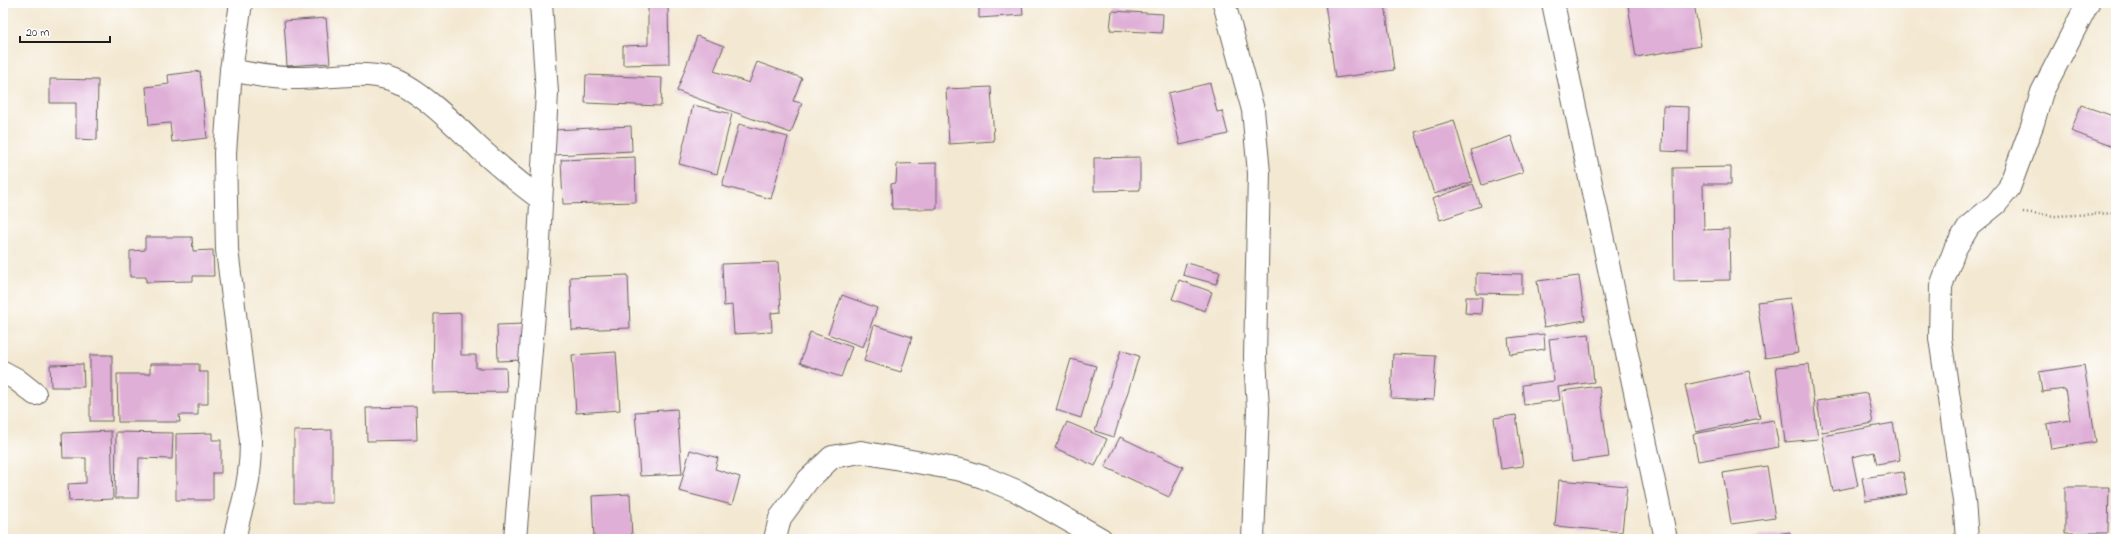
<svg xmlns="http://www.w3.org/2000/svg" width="2119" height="542" font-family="'Indie Flower',sans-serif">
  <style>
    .building { fill: #dfafd7 }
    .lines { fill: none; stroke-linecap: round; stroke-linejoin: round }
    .minor-casing { stroke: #67635b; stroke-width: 24 }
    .path { stroke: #67635b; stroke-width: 2.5; stroke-dasharray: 1 3; stroke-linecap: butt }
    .minor { stroke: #fff; stroke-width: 22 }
  </style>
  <rect width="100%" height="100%" fill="#fff"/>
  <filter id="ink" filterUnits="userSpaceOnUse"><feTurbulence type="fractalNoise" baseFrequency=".025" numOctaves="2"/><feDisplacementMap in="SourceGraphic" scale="8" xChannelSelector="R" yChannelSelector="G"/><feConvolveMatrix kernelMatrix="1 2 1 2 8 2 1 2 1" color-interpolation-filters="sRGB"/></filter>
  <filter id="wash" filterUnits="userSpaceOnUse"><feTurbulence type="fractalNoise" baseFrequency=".012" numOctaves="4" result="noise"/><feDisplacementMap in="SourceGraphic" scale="16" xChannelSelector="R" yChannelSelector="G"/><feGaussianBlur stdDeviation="0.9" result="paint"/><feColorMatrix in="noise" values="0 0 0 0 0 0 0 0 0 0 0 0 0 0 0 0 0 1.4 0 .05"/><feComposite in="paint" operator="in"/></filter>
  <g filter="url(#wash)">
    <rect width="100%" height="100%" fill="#f3e8d1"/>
    <g id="blocks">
      <g class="building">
        <polygon points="648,3 668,3 669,64 623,65 623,46 648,45"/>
        <polygon points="979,3 1022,3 1023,15 979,18"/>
        <polygon points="1325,3 1385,3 1394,70 1335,78"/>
        <polygon points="1640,3 1694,3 1701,46 1636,57 1628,5"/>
        <polygon points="1112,11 1163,14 1162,33 1110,30"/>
        <polygon points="326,18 330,63 287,66 284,21"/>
        <polygon points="697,36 724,46 714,71 749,83 757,62 802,78 793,101 802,103 791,133 677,91"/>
        <polygon points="200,71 207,138 172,142 170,123 149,125 146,87 169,84 168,75"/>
        <polygon points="586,75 662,78 661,106 585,103"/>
        <polygon points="50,79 98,80 97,140 76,139 76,103 50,103"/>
        <polygon points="1210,83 1217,112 1222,111 1228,134 1180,145 1168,93"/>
        <polygon points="991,87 994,141 949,144 946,89"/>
        <polygon points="693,105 732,114 717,174 679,164"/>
        <polygon points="2081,105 2116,117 2116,148 2071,131"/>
        <polygon points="1663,106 1689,107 1688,152 1662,151"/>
        <polygon points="1454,120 1472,182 1434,194 1415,132"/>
        <polygon points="739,124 788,137 771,199 722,186"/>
        <polygon points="631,126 632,151 555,155 554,130"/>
        <polygon points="1511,136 1523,172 1482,185 1471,150"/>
        <polygon points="635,157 636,202 563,204 561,160"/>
        <polygon points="1140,157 1140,190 1094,191 1094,158"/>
        <polygon points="937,163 937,209 892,209 891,184 896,183 897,164"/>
        <polygon points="1731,167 1731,184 1703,184 1704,230 1729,229 1730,280 1674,281 1673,168"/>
        <polygon points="1473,184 1481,206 1440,220 1432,199"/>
        <polygon points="145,237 192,237 193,251 213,250 214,276 193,276 193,281 146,282 146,277 130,277 130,251 145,250"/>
        <polygon points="778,262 781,312 771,313 772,332 734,334 732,305 724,306 722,264"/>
        <polygon points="1186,263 1220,272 1216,284 1183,275"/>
        <polygon points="1476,273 1522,274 1522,294 1476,293"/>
        <polygon points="628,275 630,328 572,330 570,277"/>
        <polygon points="1579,276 1585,320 1544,327 1537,281"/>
        <polygon points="1179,280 1212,292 1205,311 1172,299"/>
        <polygon points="842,295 877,308 863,347 828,334"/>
        <polygon points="1466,297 1482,297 1481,314 1465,313"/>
        <polygon points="1790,298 1798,353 1765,358 1757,302"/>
        <polygon points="461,313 461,355 476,355 476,368 506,368 507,392 433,393 434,314"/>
        <polygon points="524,324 525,360 498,361 497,325"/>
        <polygon points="874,325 912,337 901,372 864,361"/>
        <polygon points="810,332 852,347 841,377 800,363"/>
        <polygon points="1544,334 1545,349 1510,354 1508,338"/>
        <polygon points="1589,334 1594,382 1558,387 1560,400 1524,405 1522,385 1554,381 1549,339"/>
        <polygon points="1121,350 1139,356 1114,437 1095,431"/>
        <polygon points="616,352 620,410 576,413 572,355"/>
        <polygon points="1393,354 1436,356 1433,400 1391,398"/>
        <rect x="90" y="355" width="22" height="66"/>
        <polygon points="1071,359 1096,366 1081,418 1056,410"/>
        <polygon points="83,364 84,387 51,387 50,365"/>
        <polygon points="150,364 199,364 199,372 208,372 208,404 198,404 198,415 179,415 180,422 118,422 117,374 150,374"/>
        <polygon points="1809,364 1818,439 1785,442 1776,367"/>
        <polygon points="2084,365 2096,442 2051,449 2047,424 2070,420 2065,389 2042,392 2039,372"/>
        <polygon points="1749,371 1760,418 1696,432 1685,385"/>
        <polygon points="1599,386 1609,457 1572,462 1562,391"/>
        <polygon points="1867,393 1873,423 1822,432 1817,401"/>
        <polygon points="416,407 417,440 367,441 366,408"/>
        <polygon points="677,409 682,474 640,476 635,412"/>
        <polygon points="1516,415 1523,466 1501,469 1494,418"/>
        <polygon points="1774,420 1779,447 1698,461 1693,434"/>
        <polygon points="1067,422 1107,439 1095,466 1055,448"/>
        <polygon points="1893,423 1900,460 1877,464 1874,452 1852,457 1858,486 1833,491 1822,436"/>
        <polygon points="332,430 332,503 294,503 294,431"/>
        <polygon points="111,431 113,499 69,501 68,484 86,483 86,458 63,458 62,433"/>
        <polygon points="116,432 173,433 172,459 139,458 138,498 115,498"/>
        <polygon points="212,433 212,440 221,440 221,473 213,473 213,500 176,500 176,434"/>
        <polygon points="1120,437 1183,467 1169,497 1105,467"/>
        <polygon points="690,450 718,458 715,469 740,477 732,505 679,491"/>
        <polygon points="1767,466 1775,518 1731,524 1723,473"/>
        <polygon points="1903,472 1907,494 1866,501 1862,478"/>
        <polygon points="1559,480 1627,486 1622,532 1555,526"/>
        <polygon points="2065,487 2109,487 2108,533 2065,533"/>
        <polygon points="630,494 632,539 594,539 592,496"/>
        <polygon points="1790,532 1791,539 1749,539 1749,538"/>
      </g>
    </g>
  </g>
  <g filter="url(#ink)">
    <use href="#blocks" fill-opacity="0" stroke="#67635b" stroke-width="1"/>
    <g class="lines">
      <defs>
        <g id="minor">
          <polyline points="1224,3 1253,110 1259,173 1255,357 1258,409 1253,539"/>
          <polyline points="1553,3 1666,539"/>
          <path d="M231,70c23,5 45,9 69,8 30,0 61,-8 90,1 29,9 68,49 90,70 20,18 40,35 61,50"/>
          <polyline points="3,372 16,379 35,394"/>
          <path d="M235,539c1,-13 5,-24 8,-36 6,-21 8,-41 8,-62l-24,-191 -2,-97 6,-83 10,-67"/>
          <polyline points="515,539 537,278 547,93 541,3"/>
          <polyline points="775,539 780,518 808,480 832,457 861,452 961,470 983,477 1019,492 1101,539"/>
          <polyline points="1967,539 1964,501 1940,338 1941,286 1955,249 1969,226 1996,204 2009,188 2033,123 2042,92 2088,3"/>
        </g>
      </defs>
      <use href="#minor" class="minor-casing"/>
      <polyline class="path" points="2023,212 2055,216 2116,213"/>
      <use href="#minor" class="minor"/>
    </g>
  </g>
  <rect width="2119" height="542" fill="none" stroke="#fff" stroke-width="16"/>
  <path d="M20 36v6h90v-6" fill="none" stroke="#1c1c1c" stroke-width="2"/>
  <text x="26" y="36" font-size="12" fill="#1c1c1c" stroke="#ffffff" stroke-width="3" paint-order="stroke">20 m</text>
</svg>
